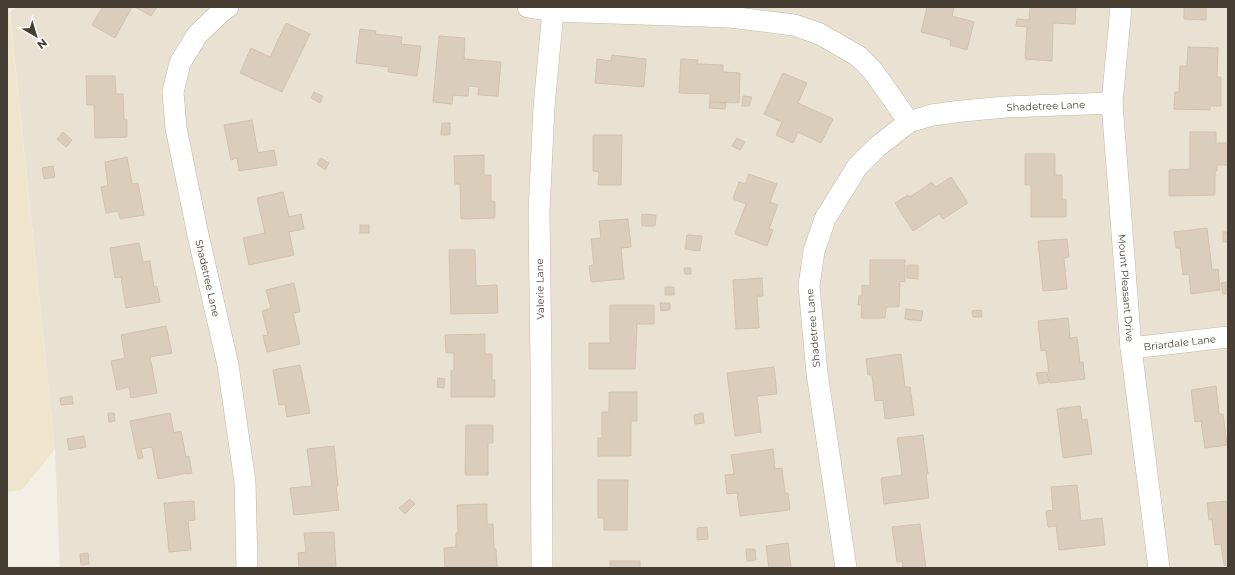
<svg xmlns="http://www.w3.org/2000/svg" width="1235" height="575" font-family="Montserrat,sans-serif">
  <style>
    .residential { fill: #e9e1d2 }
    .education { fill: #efe5cd }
    .building { fill: #dacdbc; stroke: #d3c2ab }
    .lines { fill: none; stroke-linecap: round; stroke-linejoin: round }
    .minor-casing { stroke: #c1b7a6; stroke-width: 22 }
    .minor { stroke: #fff; stroke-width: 21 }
    .labels { text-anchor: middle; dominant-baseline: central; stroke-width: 3; stroke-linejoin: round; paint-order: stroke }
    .street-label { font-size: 10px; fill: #483f34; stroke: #fff }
  </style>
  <rect width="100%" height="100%" fill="#f4efe5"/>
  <polygon class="residential" points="17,7 1228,7 1228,568 60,568 55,449 10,12"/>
  <polygon class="education" points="7,7 9,7 55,449 22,490 7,492"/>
  <g class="building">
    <polygon points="100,7 132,7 115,38 92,25 102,8"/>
    <polygon points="135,7 157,7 151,16"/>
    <polygon points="927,7 954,7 952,16 974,22 967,50 950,45 951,40 921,32"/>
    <polygon points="1030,7 1076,7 1075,24 1053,23 1052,61 1025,59 1027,27 1016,26 1017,19 1029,20"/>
    <polygon points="1184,7 1206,7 1206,20 1184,19"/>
    <polygon points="286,23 310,34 282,92 240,73 251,48 270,57"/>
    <polygon points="360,29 376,31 375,34 402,37 401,44 421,46 417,76 388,72 389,67 356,63"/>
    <polygon points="439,36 465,38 464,59 501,62 498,96 478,95 479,87 469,86 468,96 453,95 452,104 433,102"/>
    <polygon points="1188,47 1218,48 1217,77 1221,77 1221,106 1210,106 1210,110 1174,109 1175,92 1179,92 1180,66 1187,66"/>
    <polygon points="612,55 646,59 644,87 595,83 597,59 611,61"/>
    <polygon points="681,59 698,60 697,64 723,65 723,72 740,73 739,103 710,102 710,94 679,93"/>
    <polygon points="783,73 807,83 798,103 833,119 821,143 798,132 793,143 776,135 782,122 764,114"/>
    <polygon points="86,76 115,76 116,94 123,94 124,120 127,120 127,137 95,138 94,105 87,105"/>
    <polygon points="314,92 323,96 320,103 311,98"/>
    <polygon points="743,96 752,97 749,106 742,106"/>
    <polygon points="710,102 726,103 725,109 709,108"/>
    <polygon points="252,120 258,153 274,150 277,165 239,171 237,158 231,160 224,125"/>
    <polygon points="442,123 450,123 450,135 441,135"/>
    <polygon points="63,132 72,140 66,147 57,139"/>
    <polygon points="1190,132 1216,132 1216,143 1228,143 1228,165 1217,165 1217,171 1215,171 1215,195 1169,196 1169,170 1190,169"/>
    <polygon points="593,135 622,135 621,185 598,185 599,172 593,171"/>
    <polygon points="737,138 745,142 740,150 732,146"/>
    <polygon points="1025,154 1055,154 1055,175 1062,175 1062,200 1066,200 1066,217 1031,217 1031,185 1025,185"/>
    <polygon points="484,155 484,175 491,175 491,201 495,202 495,218 461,219 460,184 455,184 454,156"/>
    <polygon points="127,157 132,184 138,183 144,215 120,219 118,211 106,213 101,187 108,186 105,162"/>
    <polygon points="321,158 329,163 325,170 317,164"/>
    <polygon points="53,166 55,177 44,179 42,168"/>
    <polygon points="749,174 777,184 770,202 778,205 769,229 773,230 767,246 735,234 746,204 733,199 739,182 745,184"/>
    <polygon points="951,177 968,203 943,219 939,214 913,231 895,203 908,195 910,197 932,182 936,187"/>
    <polygon points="283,192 289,217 301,214 304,229 289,232 294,255 249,265 243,238 265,233 257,198"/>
    <polygon points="642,214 656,215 655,226 642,226"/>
    <polygon points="628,219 631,247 621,248 624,279 591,282 589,266 594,265 591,239 601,238 599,221"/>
    <rect x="360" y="225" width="9" height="8"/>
    <polygon points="1207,228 1212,270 1218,269 1220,290 1191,294 1189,274 1183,275 1180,248 1176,248 1174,232"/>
    <rect x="1223" y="232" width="5" height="10"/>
    <polygon points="687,235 702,236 700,251 685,249"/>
    <polygon points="1067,239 1069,257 1064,258 1067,289 1043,291 1038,241"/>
    <polygon points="139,243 143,262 150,261 154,287 157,286 160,302 126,308 121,277 115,278 110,248"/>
    <polygon points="449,250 475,250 476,286 497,285 498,313 451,314"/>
    <polygon points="870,260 905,260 905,282 900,281 899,307 886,307 885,318 861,318 862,305 858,305 859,296 862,296 862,285 870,286"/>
    <polygon points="907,265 918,265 918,279 907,278"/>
    <polygon points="684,268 691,268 691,274 685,274"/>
    <polygon points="762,278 763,296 757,296 759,328 736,329 733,280"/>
    <polygon points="1227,282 1228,293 1223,294 1221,283"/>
    <polygon points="294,283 300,312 293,313 300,344 267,352 263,336 268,335 262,311 271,308 266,290"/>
    <rect x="665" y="287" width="9" height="8"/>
    <polygon points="660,303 670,303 670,310 661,311"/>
    <polygon points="610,305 654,305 654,324 637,324 635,369 589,369 589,343 610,343"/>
    <polygon points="906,309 923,311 921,321 905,319"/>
    <polygon points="981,310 982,317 973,317 972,311"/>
    <polygon points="1068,318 1070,338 1077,337 1080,363 1083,362 1085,379 1050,383 1046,350 1041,351 1038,321"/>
    <polygon points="166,326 172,353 150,357 157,393 131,398 129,387 117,390 111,361 125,358 121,335"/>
    <polygon points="485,334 485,354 492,354 492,380 495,380 495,397 451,397 451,371 454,370 454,353 446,353 445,335"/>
    <polygon points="901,354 905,387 910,387 914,415 885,419 883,400 875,401 872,375 868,375 866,359"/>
    <polygon points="300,365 310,413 287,417 285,404 279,405 273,370"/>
    <polygon points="774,367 777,394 757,396 761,432 735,436 727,373"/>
    <polygon points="1047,372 1049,382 1039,384 1036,373"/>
    <polygon points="438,378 445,379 444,388 437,387"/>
    <polygon points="1216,386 1219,414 1223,414 1227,445 1205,448 1201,421 1195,422 1191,390"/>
    <polygon points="609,392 637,392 637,421 631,421 631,456 598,456 598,438 602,438 602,412 609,412"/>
    <polygon points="72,396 73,404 61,405 60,398"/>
    <polygon points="1080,406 1082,420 1087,419 1092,454 1063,458 1057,409"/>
    <polygon points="108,413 114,413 115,421 109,422"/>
    <polygon points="170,413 174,433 181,431 186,457 189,456 192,473 187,474 187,473 158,479 152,447 141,449 143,458 138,459 130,421"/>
    <polygon points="703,413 704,423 695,424 694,415"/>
    <polygon points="466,425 493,425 493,443 488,443 488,475 465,475"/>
    <polygon points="923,435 928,474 926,474 929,498 884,504 881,478 902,475 897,438"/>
    <polygon points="84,436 86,447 69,450 67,439"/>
    <polygon points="334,446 338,486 336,486 339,510 294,515 290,488 312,486 307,449"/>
    <polygon points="773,449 775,469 782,468 785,493 788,493 790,510 740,516 737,493 727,494 725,475 734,474 731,455"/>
    <polygon points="598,480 628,480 627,530 604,530 604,518 598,518"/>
    <polygon points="1077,485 1081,521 1102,518 1105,545 1059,550 1056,526 1048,527 1046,511 1053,510 1051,487"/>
    <polygon points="410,499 415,504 405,514 399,508"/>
    <polygon points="194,501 195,520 188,521 191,550 169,552 164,503"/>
    <polygon points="1228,501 1228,565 1224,565 1221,544 1215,545 1212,519 1209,520 1207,503"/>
    <polygon points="487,504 487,524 493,524 494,549 496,549 497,567 445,568 444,548 456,547 456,533 458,533 457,505"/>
    <polygon points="920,524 926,568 903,568 902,561 897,562 892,527"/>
    <polygon points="707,527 708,539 697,540 697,528"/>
    <polygon points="334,532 336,568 299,568 298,553 306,552 304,533"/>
    <polygon points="788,543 791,568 769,568 766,546"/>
    <polygon points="746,549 755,549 756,560 747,561"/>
    <polygon points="88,553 89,564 81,565 80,554"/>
    <rect x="610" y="561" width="30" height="7"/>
  </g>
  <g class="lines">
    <defs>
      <g id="minor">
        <path id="s1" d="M228,7l-6,4 -25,24 -17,28 -7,29 3,36 22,107 30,130 17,117 2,86"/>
        <polyline points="528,7 553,11 730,17 794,25 820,34 858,56 873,71 909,122"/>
        <path id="s2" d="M1121,7l-9,96 19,245 28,220"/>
        <path id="s3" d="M1131,348l97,-11"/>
        <polyline points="542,568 541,365 539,212 544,107 553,11"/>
        <path id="s4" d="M846,568l-29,-195 -8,-87 5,-35 11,-32 32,-52 20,-20 32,-25 23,-7 30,-4 44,-4 106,-4"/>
      </g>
    </defs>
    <use href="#minor" class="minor-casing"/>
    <use href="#minor" class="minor"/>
  </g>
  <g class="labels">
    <g class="street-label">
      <text stroke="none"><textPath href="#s4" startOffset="622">Shadetree Lane</textPath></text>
      <text stroke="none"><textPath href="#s1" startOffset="294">Shadetree Lane</textPath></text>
      <text stroke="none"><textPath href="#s2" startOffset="282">Mount Pleasant Drive</textPath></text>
      <text transform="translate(540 289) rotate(-91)">Valerie Lane</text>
      <text transform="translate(813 328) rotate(-95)">Shadetree Lane</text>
      <text stroke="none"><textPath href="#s3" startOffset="49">Briardale Lane</textPath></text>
    </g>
  </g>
  <rect width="1235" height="575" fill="none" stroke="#483f34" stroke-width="16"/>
  <g transform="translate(36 36) rotate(142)" stroke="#ffffff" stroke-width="3" paint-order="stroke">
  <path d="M0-3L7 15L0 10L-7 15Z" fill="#483f34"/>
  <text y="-6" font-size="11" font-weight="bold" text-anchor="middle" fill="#483f34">N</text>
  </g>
</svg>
